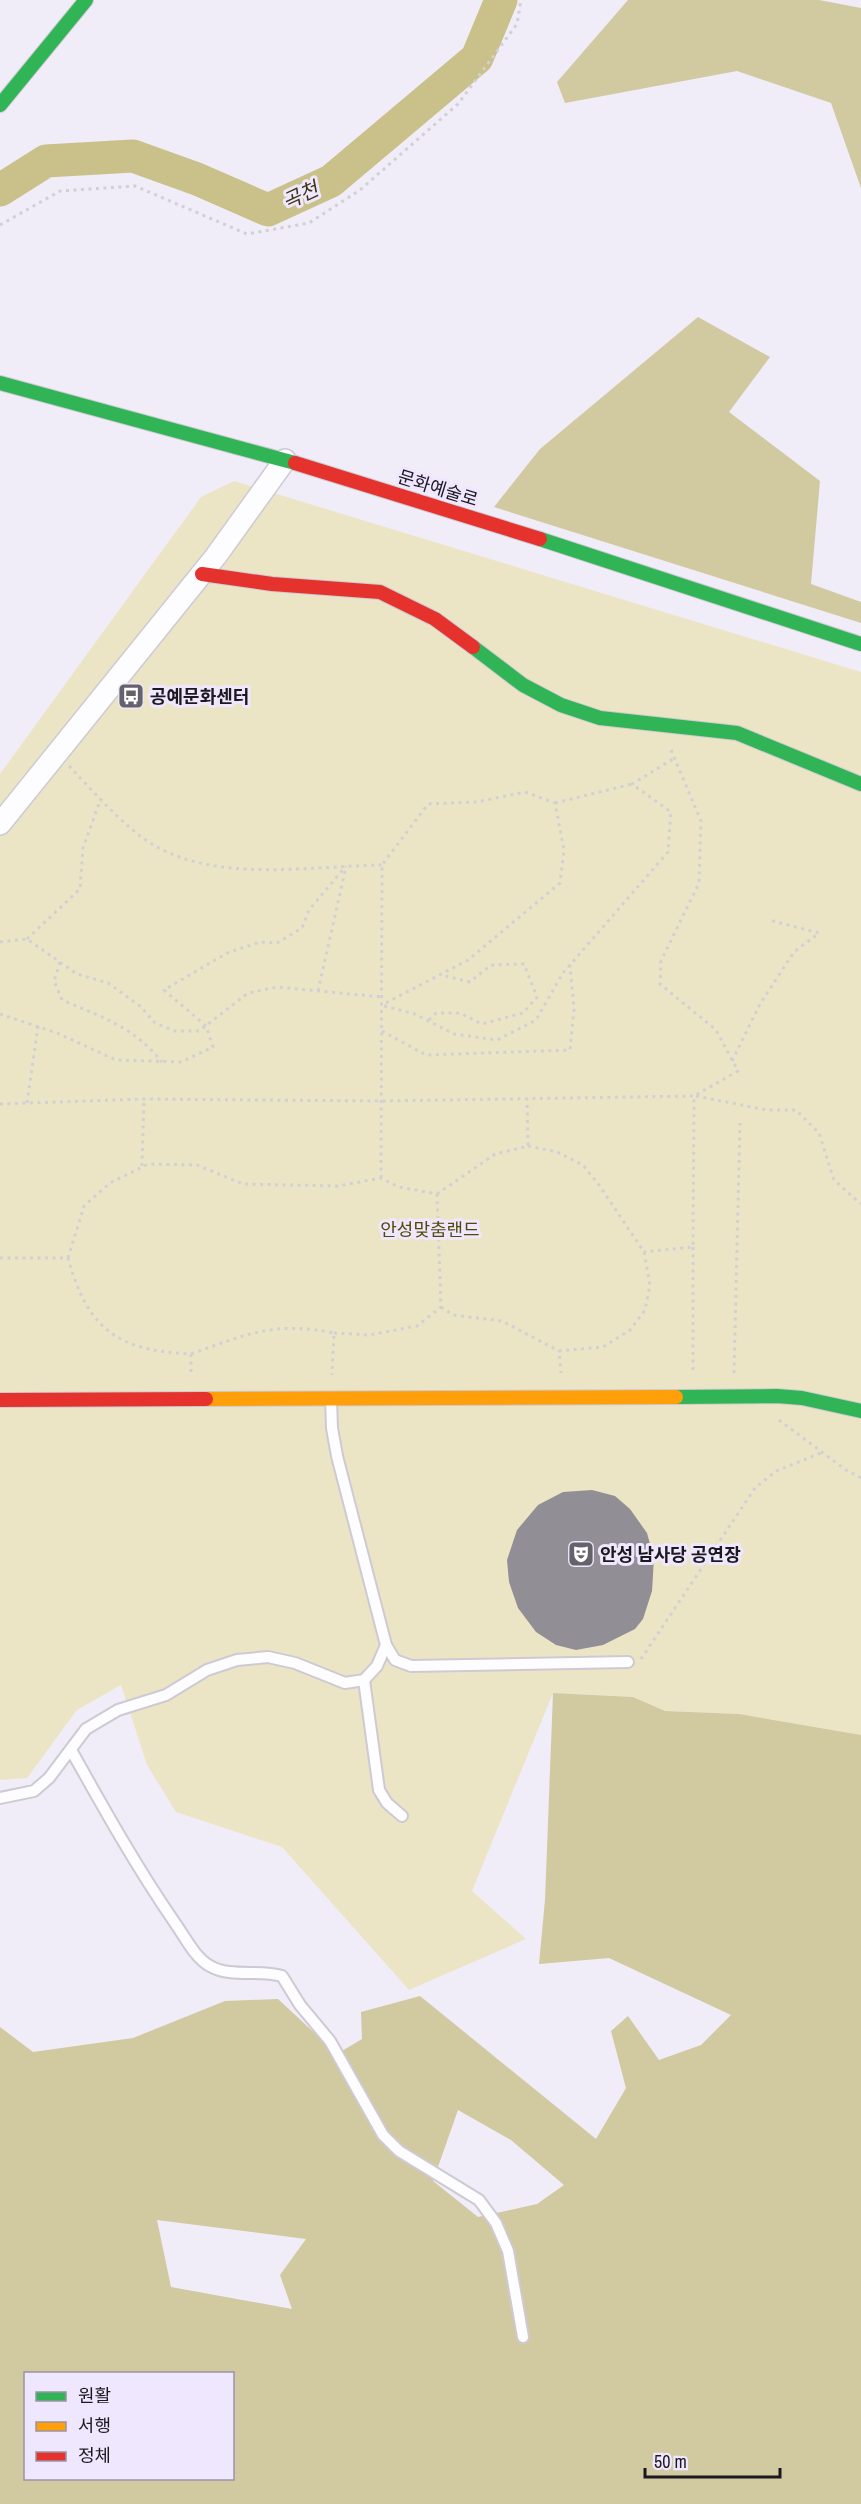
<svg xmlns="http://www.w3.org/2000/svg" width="861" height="2504" font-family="'Archivo Narrow','Noto Sans KR',sans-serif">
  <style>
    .green { fill: #ece5c5 }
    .forest { fill: #d1c9a0; fill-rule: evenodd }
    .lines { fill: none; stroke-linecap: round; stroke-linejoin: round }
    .river { stroke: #c9c189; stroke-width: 33 }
    .building { fill: #918e96 }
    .lane-casing { stroke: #cdcad3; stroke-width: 14 }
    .street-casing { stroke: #cdcad3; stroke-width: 24 }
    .fast-casing { stroke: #cdcad3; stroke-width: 16 }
    .slow-casing { stroke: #cdcad3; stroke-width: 16 }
    .jam-casing { stroke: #cdcad3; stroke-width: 16 }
    .path { stroke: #d2d0d4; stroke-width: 3; stroke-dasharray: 3 4.5; stroke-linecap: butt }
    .lane { stroke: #fdfcfe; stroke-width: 10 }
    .street { stroke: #fdfcfe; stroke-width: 21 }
    .fast { stroke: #30b455; stroke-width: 14 }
    .slow { stroke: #ff9f0a; stroke-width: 14 }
    .jam { stroke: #e5322d; stroke-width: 14 }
    .labels { text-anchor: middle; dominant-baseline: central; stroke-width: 6; stroke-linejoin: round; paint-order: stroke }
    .street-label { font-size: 18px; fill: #1b181f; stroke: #efe7fd }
    .poi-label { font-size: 18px; font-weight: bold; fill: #1b181f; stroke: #efe7fd; text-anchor: start }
    .park-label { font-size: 18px; fill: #524a04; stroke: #efe7fd }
    .water-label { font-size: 20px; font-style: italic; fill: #39340f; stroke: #efe7fd }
  </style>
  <rect width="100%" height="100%" fill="#f0ecf8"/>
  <polygon class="green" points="234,481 861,672 861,1735 739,1714 665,1711 633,1697 553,1693 472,1891 526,1939 409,1990 282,1847 176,1812 147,1765 121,1685 77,1710 27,1778 0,1780 0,774 201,497"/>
  <g class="forest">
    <polygon points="628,0 819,0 861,8 861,188 831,103 737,71 565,103 557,82"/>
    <polygon points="698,317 770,357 729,412 820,481 811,584 861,602 861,623 494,507 540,449"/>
    <path d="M553,1693l80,4 32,14 74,3 122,21v769h-861v-477l33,25 100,-14 92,-37 53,-2 59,55 25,-15 -1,-27 59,-16 176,143 30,-51 -15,-57 17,-15 31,44 42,-15 30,-30 -122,-57 -70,6 6,-64zM458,2110l53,30 53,45 -27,19 -59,13 -45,-36zM157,2220l149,19 -26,36 12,34 -121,-22zM26,2374h206v104h-206z"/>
  </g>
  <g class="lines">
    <polyline class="river" points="0,190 46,161 133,156 197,179 268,210 331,181 477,58 501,0"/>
  </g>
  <polygon class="building" points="592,1490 615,1496 630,1509 647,1533 654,1558 652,1591 643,1619 635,1629 603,1645 576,1650 556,1645 536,1632 518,1608 509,1582 507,1560 517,1530 538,1505 563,1492"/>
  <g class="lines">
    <defs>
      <g id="lane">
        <polyline points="331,1399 332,1428 337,1456 386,1645 395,1660 411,1666 628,1662"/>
        <polyline points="364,1680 379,1790 387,1803 402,1816"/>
        <path d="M71,1750c33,59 66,118 104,173 10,14 20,35 35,43 20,12 50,3 72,10l18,29 30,36 53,94 16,16 80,49 17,23 12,28 15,86"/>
        <polyline points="0,1798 34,1791 49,1778 86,1729 118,1710 166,1695 207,1670 237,1660 268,1657 295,1663 345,1683 364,1680 377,1666 386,1645"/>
      </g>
      <polyline id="street" points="0,824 216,556 285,460"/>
      <g id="fast">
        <polyline points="0,105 86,0"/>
        <polyline points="0,383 295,463"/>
        <polyline points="540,539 861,644"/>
        <polyline points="473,647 523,685 561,705 600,718 737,733 861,784"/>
        <polyline points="676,1397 777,1396 802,1398 861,1411"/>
      </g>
      <polyline id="slow" points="206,1399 676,1397"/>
      <g id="jam">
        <polyline points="295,463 540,539"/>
        <polyline points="202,574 272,584 380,592 435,619 473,647"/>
        <polyline points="0,1400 206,1399"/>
      </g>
    </defs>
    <use href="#lane" class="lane-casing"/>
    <use href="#street" class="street-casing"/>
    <use href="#fast" class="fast-casing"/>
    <use href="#slow" class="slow-casing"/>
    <use href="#jam" class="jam-casing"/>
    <g class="path">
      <polyline points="0,225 60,191 135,186 247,234 309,223 360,190 458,104 517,24 521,0"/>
      <polyline points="671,750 701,821 699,883 661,961 660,984 716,1030 738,1071 694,1096"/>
      <path d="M69,766c21,22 42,46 65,65 65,56 169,35 248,34"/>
      <polyline points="555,803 632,784"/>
      <polyline points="27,939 80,889 83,848 101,798"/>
      <polyline points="0,942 27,939 77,974 108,983 140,1006 155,1023 175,1031 199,1031 248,993 277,987 382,997"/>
      <path d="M60,962l-6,19 8,19c40,17 72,27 100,62"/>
      <polyline points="318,991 346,867"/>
      <polyline points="384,1006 415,1014 454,1034 497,1040 536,1020 563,973 668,852 671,812 632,784 673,759"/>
      <polyline points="0,1014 57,1033 116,1060 181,1062 213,1047 206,1026 164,990 227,953 260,942 277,943 302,928 309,910 346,866"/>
      <polyline points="429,1020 436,1013 460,1013 482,1024 523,1013 537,997 524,964 491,965 470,982 442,975"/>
      <polyline points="382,1031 426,1055 570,1050 574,1009 570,965"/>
      <polyline points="732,1061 760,1004 794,952 819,933 769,920"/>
      <polyline points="696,1096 767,1110 796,1110 819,1133 834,1180 861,1204"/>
      <polyline points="27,1103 38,1026"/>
      <polyline points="0,1104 144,1099 381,1101 694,1096 693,1247 644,1252"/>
      <polyline points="528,1146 557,1152 583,1165 599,1185 644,1252 650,1285 645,1310 630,1330 603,1347 559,1351 561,1373"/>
      <polyline points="142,1166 144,1099"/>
      <polyline points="381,1178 382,865 428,804 477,802 525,792 555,803 564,850 560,883 468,960 382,1005"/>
      <polyline points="437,1194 495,1154 528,1146 527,1099"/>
      <polyline points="693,1247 693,1374"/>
      <path d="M0,1258h68c20,72 50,93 123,96v22"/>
      <polyline points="68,1258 84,1206 110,1183 148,1164 197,1165 243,1184 338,1186 381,1178 399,1187 437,1194 441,1307 417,1326 369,1335 334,1333"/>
      <polyline points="441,1307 453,1315 502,1321 559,1351"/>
      <path d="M191,1354c56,-20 83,-33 143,-21l-2,42"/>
      <polyline points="734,1373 740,1123"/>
      <polyline points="779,1420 846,1470 861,1478"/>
      <polyline points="641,1659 755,1488 776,1471 821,1453"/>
    </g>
    <use href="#lane" class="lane"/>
    <use href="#street" class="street"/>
    <use href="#fast" class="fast"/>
    <use href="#slow" class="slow"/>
    <use href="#jam" class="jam"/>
  </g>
  <defs>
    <symbol id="bus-square" viewBox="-11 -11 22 22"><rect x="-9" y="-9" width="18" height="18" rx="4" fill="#66626b" stroke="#efe7fd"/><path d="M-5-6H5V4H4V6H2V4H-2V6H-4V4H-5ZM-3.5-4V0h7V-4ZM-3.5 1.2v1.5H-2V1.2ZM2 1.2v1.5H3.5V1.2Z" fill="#fff"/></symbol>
    <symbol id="theatre-square" viewBox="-11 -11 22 22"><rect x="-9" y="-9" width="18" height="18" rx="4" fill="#66626b" stroke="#efe7fd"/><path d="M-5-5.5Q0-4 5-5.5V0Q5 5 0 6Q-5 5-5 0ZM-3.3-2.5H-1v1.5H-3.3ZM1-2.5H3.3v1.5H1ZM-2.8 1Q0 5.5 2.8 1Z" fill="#fff"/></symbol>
  </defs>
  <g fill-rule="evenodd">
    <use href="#bus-square" x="116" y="681" width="30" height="30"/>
    <use href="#theatre-square" x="566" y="1539" width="30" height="30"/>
  </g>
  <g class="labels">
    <g class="street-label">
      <text transform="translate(438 488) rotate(17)">문화예술로</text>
    </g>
    <g class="poi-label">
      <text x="150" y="696">공예문화센터</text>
      <text x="600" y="1554">안성 남사당 공연장</text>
    </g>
    <g class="park-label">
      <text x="430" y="1229">안성맞춤랜드</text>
    </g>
    <g class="water-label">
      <text transform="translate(300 195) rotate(-25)">곡천</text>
    </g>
  </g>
  <rect x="24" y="2372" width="210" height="108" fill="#efe7fd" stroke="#9a94a4" stroke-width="1.5"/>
  <rect x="36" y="2392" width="30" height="9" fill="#30b455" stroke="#9a94a4" stroke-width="1.5"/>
  <text x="78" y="2402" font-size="18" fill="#1b181f">원활</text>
  <rect x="36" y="2422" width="30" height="9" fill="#ff9f0a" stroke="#9a94a4" stroke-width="1.5"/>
  <text x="78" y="2432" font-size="18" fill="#1b181f">서행</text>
  <rect x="36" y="2452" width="30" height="9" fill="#e5322d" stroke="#9a94a4" stroke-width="1.5"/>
  <text x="78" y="2462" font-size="18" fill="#1b181f">정체</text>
  <path d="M645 2468v9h135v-9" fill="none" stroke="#1b181f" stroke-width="3"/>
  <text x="654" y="2468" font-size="18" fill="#1b181f" stroke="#efe7fd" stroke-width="4.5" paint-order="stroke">50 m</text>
</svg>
